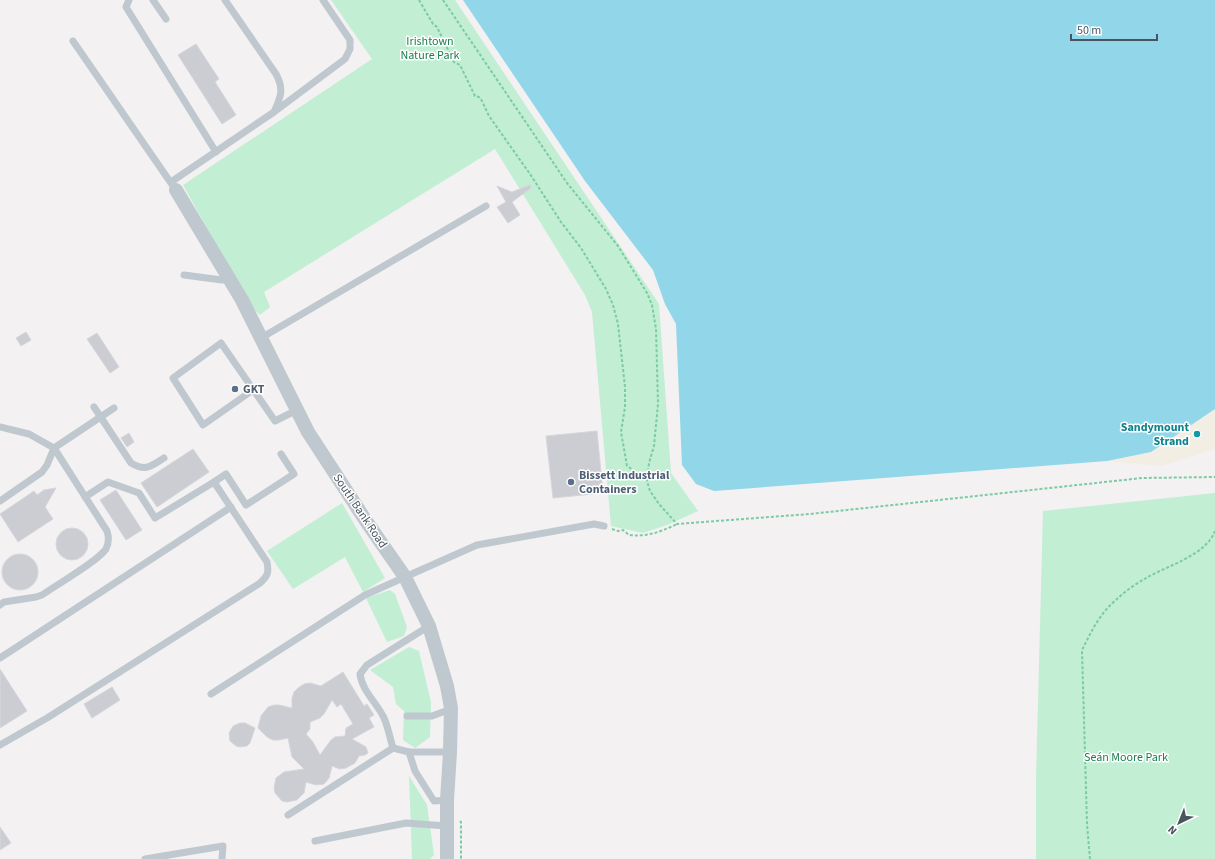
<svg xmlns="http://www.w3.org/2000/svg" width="1215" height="859" font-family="'Source Sans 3',sans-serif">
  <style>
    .green { fill: #c2eed4 }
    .sand { fill: #f3eee3 }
    .water { fill: #91d6e9 }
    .building { fill: #cbcdd3; stroke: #d5d7dc; fill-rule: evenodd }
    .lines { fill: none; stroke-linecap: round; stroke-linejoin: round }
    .path { stroke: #7bcba5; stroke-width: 2; stroke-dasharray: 3 2; stroke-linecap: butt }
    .lane { stroke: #c0c8cf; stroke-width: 7 }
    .street { stroke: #c0c8cf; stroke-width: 14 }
    .service-dot { fill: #5c6f8a; stroke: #fff; stroke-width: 1.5 }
    .culture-dot { fill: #0f9aa8; stroke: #fff; stroke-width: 1.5 }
    .labels { text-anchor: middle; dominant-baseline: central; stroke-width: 3; stroke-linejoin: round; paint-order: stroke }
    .park-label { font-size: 12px; fill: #1b7e4e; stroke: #fff }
    .service-label { font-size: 12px; font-weight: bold; fill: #4e5e75; stroke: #fff; text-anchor: start }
    .culture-label { font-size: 12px; font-weight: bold; fill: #0d838f; stroke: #fff; text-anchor: end }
    .street-label { font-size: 12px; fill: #4a545e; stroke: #fff }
  </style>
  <rect width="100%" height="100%" fill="#f3f1f1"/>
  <g class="green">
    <polygon points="331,0 455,0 659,304 671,473 698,511 667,525 643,533 611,526 592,312 585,295 495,149 264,292 270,307 260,315 249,304 183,185 372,59"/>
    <polygon points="1215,493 1215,859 1036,859 1036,779 1043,511"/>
    <polygon points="342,503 385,578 363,592 345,557 293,589 267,551"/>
    <polygon points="390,590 395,594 407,627 404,636 387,642 366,598"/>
    <polygon points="409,647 419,651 431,702 430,737 415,748 403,740 404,711 396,704 393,687 370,670"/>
    <polygon points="409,776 427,805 434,855 430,859 412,859"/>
  </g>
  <polygon class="sand" points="1215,409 1215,449 1162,466 1107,461 1151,452"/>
  <polygon class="water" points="463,0 1215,0 1215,409 1151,452 1107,461 714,491 696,484 682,465 676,324 665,304 653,270 585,181"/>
  <g class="building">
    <polygon points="196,44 219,79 215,82 236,115 222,124 178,55"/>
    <polygon points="530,185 531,188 512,202 520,215 508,223 497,207 506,202 497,186 512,192"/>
    <polygon points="26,332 31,340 21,346 16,338"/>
    <polygon points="97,333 119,367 110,373 87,339"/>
    <polygon points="597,431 603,493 553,498 546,436"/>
    <polygon points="129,433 134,442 127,447 121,438"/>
    <polygon points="193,449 209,472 157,507 141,483"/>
    <polygon points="56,488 45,507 53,519 18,542 0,514 34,491 37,495 44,490"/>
    <polygon points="116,490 142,530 126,540 100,500"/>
    <circle cx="72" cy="544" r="16"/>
    <circle cx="20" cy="572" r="18"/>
    <polygon points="0,669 27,711 0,728"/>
    <path d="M343,672l21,34 3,-2 7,11 -5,3 5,9 -22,12 14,8 2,6 -3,2 -6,1 -4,7 -9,5 -6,1 -8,-3 -3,12 -5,6 -8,1 -10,-3 -2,11 -7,7 -10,2 -5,-1 -7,-8 -1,-5 2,-10 8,-6 20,-3 -12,-12 -4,-19 -9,2h-6l-6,-3 -9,-9 3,-12 7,-9 6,-2h5l13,3v-10l2,-6 4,-4 6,-4 6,-1 11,3zM332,700l5,7 4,-3 12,20 -7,4 -1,8 -10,1 -4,3 -11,15 -7,-13 -7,-8 4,-5v-7l10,-4 4,-4z"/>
    <polygon points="112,687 120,700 92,718 84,704"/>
    <polygon points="240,723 245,723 255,728 250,743 247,746 240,747 236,746 230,741 229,733 233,726"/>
    <polygon points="0,827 11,843 0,850"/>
  </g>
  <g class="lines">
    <g class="path">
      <polyline points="419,0 433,24 437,27 454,62 460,65 475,96 479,97 482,101 489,116 530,174 561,222 581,248 606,289 613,305 618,324 625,387 625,407 621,432 627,466 643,476 647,477"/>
      <polyline points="443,0 567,183 618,246 647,293 652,305 656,329 658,404 654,446 649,463 647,481 650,491 659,504 677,524 810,514 1142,478 1215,477"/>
      <path d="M612,529l6,2 5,-1 6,5c17,2 32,-3 48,-11"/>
      <polyline points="460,821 461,822 461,859"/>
      <path d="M1090,859l-3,-35 -5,-174c9,-18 18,-37 34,-50 9,-9 21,-17 32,-23 21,-12 58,-22 67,-46"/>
    </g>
    <g class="lane">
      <polyline points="129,0 126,7 216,152"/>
      <polyline points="153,0 166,19"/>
      <path d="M225,0l51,74c8,15 5,22 -1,36"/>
      <polyline points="73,41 173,186"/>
      <polyline points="171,182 274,112 345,59 350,49 350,40 323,0"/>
      <polyline points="184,275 222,280 229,279"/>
      <polyline points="261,338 486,206"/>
      <polyline points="253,390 203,425 173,378 221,343 275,421 297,410"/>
      <path d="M94,407l37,56c15,9 20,3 33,-5"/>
      <path d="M0,427l29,7 25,14 53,83c2,6 2,12 -1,18 -9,13 -50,36 -64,46l-6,2 -32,5 -4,3"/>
      <polyline points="214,482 226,474 246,505 294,474 281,454"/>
      <polyline points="0,501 42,472 47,465 54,448 114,408"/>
      <polyline points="0,658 231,507"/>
      <polyline points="211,694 365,595 405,577 477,545 594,524 604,526"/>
      <polyline points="407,716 432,716 451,709"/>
      <path d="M0,745l47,-27 213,-135c8,-7 9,-11 7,-21l-53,-80 -59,36 -16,-25 -31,-11 -23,15"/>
      <path d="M409,752l-16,-4c-3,-10 -5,-21 -9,-30 -7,-15 -22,-27 -24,-44l7,-9 62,-39"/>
      <polyline points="447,800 434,801 415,771 409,752 450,752"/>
      <polyline points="288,815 393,748"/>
      <polyline points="315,841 406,823 447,826"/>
      <polyline points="145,859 223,846 222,859"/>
    </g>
    <polyline class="street" points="176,190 242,300 308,432 366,521 405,577 429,626 447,686 451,708 450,752 447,800 447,859"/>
  </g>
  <g class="service-dot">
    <circle cx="235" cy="389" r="4"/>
    <circle cx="571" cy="482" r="4"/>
  </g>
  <circle class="culture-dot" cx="1197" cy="434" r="4"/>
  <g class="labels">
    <g class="park-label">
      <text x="430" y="41">Irishtown<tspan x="430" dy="14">Nature Park</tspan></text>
      <text x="1126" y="757">Seán Moore Park</text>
    </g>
    <g class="service-label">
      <text x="243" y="389">GKT</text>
      <text x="579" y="475">Bissett Industrial<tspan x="579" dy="14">Containers</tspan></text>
    </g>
    <g class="culture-label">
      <text x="1189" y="427">Sandymount<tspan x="1189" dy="14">Strand</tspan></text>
    </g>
    <g class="street-label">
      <text transform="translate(360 511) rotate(56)">South Bank Road</text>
    </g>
  </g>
  <g transform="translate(1179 823) rotate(223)" stroke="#ffffff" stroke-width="3" paint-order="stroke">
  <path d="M0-3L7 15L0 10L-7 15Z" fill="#4a545e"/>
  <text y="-6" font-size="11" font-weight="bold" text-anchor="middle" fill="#4a545e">N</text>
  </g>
  <path d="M1071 34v6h86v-6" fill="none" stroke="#4a545e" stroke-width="2"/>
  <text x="1077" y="34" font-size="12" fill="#4a545e" stroke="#ffffff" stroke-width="3" paint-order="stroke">50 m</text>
</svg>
